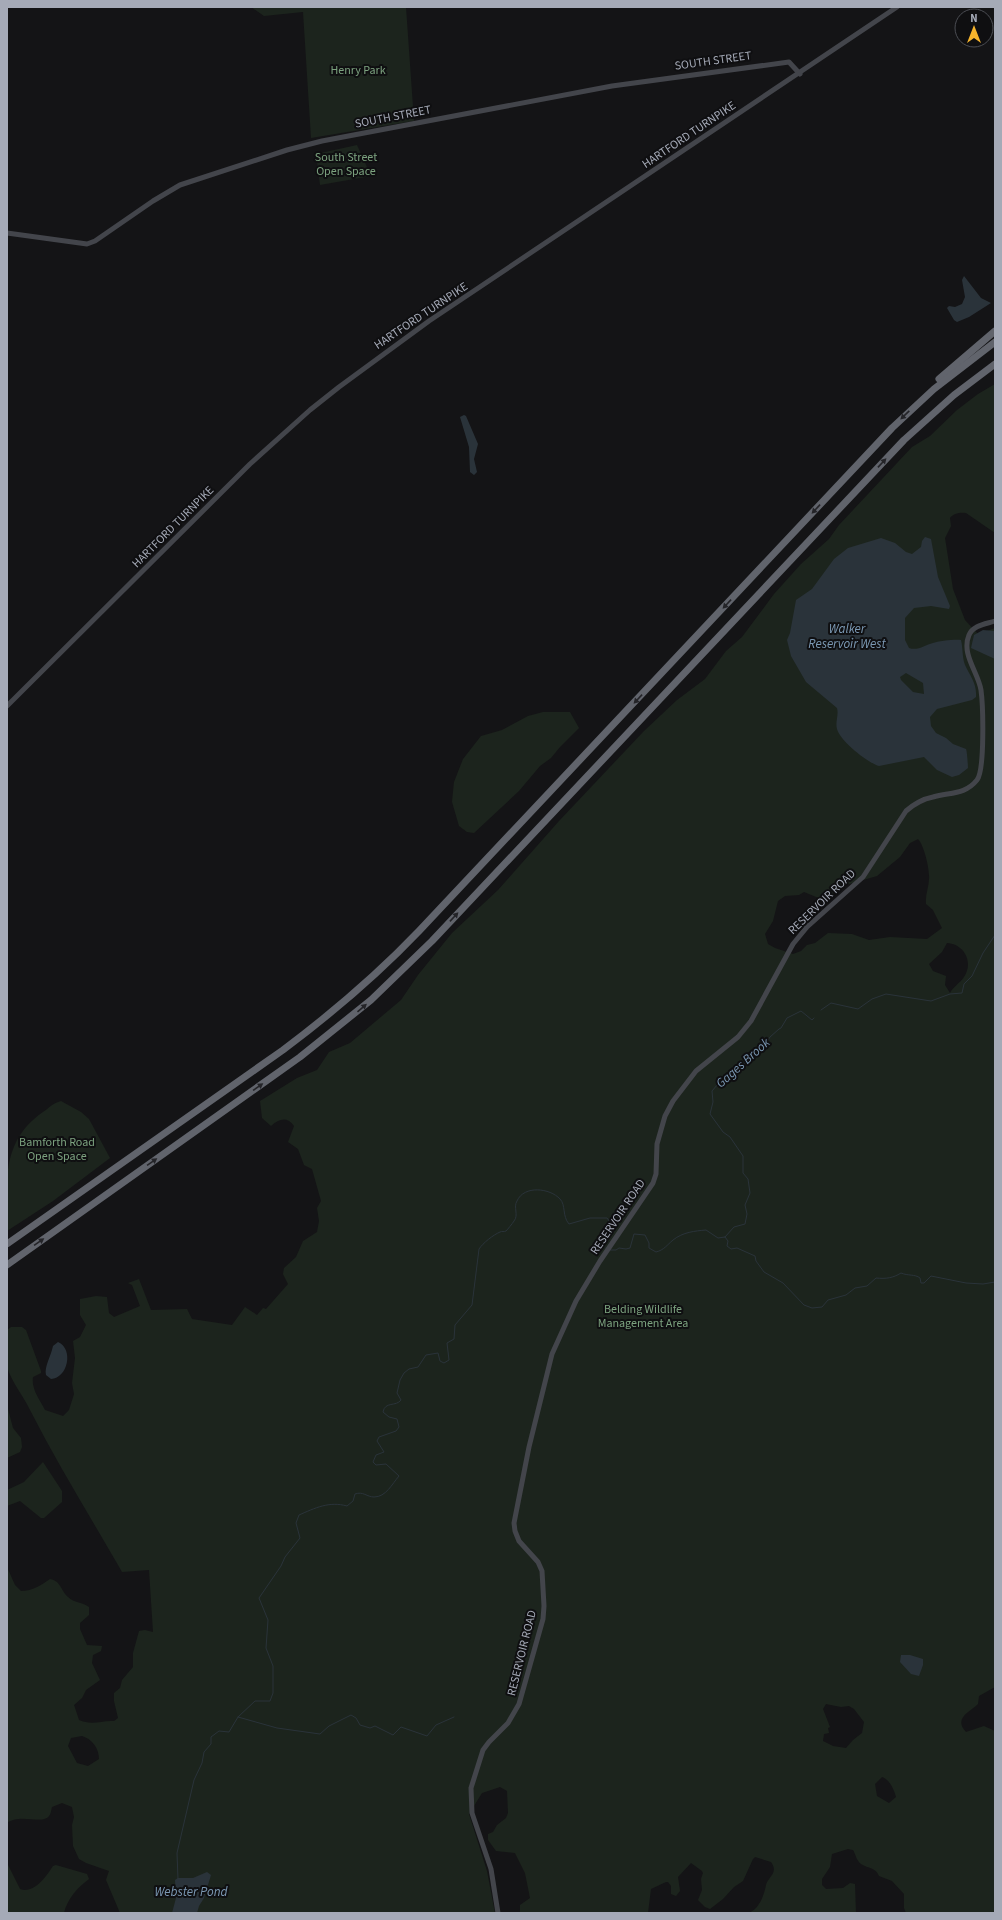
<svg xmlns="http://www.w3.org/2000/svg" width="1002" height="1920" font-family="'Source Sans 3',sans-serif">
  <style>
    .green { fill: #1c241d; fill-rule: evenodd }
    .water { fill: #2a333a; fill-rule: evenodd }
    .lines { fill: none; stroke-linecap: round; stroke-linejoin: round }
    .stream { stroke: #2a333a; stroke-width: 1 }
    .secondary { stroke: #43454b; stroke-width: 5 }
    .highway { stroke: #61646c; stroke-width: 7 }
    .oneway { fill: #242428 }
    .labels { text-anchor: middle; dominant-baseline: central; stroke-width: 4; stroke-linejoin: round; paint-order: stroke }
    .street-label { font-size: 12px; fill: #a5aab7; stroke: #0f0f11 }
    .park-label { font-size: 12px; fill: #7ca27f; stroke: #0f0f11 }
    .water-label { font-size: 13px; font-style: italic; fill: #7b98b3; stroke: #0f0f11 }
  </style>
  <rect width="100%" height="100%" fill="#141416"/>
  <g class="green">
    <polygon points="251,7 406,7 414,121 311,138 303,12 264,16"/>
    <polygon points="357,145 371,176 320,185 316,154"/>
    <path d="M995,384v149l-29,-20c-5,-1 -13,0 -16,5l1,8 -6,12 8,51 12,31 13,14 17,-6v1059l-16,9 -1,8c-8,8 -25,14 -12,28l18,-6 11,5v182h-89l-2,-5v-14l-12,-13 -13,-5c-4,-9 -10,-7 -18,-12 -5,-4 -5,-9 -8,-14l-5,-1 -16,5 -2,13 -8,12v6l4,4 17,-1 7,-5 5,1 1,29h-107c11,-5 15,-18 17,-28 2,-8 13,-12 5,-23l-16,-5 -2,2 -10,22 -9,6 -11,12 -13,10 -5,-2 -7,-7 4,-10 -1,-11 2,-6 -1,-2 -11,-8 -13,14 2,14 -4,5 -5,-2v-8l-3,-4h-2l-15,7 -3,24h-128v-8l10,-7 -5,-25 -10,-20 -19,-2 -8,-11v-6l5,-2 4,-7 9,-7 2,-5 -1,-22 -7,-4 -18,6 -13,21 18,57 8,42h-375l-14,-33 3,-9 -23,-8 -7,-4 -6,-13 -1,-21 2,-8 -2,-10 -10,-4 -10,4c-1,3 -1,7 -3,9 -6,9 -29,-3 -42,7v-256l8,18 6,6c12,0 20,-6 29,-12 11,2 11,12 18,18 6,6 15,5 21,10v8l-9,8v6l7,16 15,1 -1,5 -8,4 -1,8 8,17 -14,10 -4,8 -8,7 5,15c13,6 23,0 35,1l4,-3 -4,-17v-8l6,-5 2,-8 11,-13v-14l6,-22 6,-1 8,2 -4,-62 -27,2 -4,-7c-30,-52 -61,-102 -88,-155 -7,-15 -18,-27 -23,-43v-37l4,-3h11l4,3 15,41v2l-8,4c-2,12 7,23 12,33l18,6 6,-6 5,-16 -2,-11 3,-25 -2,-17 7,-4 6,-12 -6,-10v-16l16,-3 11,1 2,16 5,4 26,-11 -8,-21 -4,-2 11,-4 12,31 36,-1 5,10 40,6 13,-18 12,8 6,-7 3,1 22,-25 -5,-10 1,-6 12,-11 7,-16 14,-9 2,-11 -2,-13 4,-7 -9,-32 -8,-4 -6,-16 -10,-7 6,-16c-7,-10 -15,-7 -23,0l-9,-8 -2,-17 37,-23 20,-8 12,-18 21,-9 51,-43 17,-25 34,-42 46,-43 61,-69 85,-90 33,-31 28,-21 21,-28 16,-14 32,-43 27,-30 28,-25 10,-14 73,-78 18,-11 27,-26 21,-16zM918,839c6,6 12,31 11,40 0,8 -4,16 -3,25l7,6 9,18 -15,11 -37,-2 -21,3 -17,-6 -24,-1 -13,10 -8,2 -6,6 -8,3 -18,-6 -7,-4 -3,-10 8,-13 5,-20 7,-5 14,-1 5,-3 17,7 17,-6 8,-8 31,-9 23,-19 10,-14zM947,943c17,1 27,19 17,34 -4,6 -11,10 -14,16l-5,-8 1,-9 -13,-5 -4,-7 13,-12zM826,1704l15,3 8,-1 5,3 10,13 -2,11 -9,7 -7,8 -13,-2 -10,-5 1,-7 5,-1 -1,-5 2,-1 -7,-18zM82,1736c10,3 17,12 17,23l-11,7 -11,-3 -9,-17 3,-8zM882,1777c7,2 12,12 14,20l-7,6 -12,-7 -2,-12z"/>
    <polygon points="543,712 570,712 579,728 560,747 551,758 540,766 519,791 474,833 467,832 459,826 452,802 454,782 463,759 481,736 502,730 528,716"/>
    <path d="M61,1101l20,11 8,7 21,39 -57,43 -46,30c0,-48 -7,-89 36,-119 6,-4 10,-9 18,-11z"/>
    <polygon points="7,1405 13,1428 21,1438 22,1447 20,1452 7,1458"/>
    <polygon points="43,1462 62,1491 62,1502 44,1518 41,1518 20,1501 7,1506 7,1490 24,1482"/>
    <path d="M7,1863l13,26c14,5 26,-12 33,-23l3,-1 31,9 2,5c-11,8 -22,20 -25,34h-57z"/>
  </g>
  <g class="water">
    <polygon points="964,276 981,298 991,303 969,317 957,322 954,320 947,308 949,306 955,307 962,304 965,297 962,280"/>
    <polygon points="464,415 466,416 478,444 474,459 477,472 474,475 470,472 469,447 460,417"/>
    <path d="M925,537l6,2 7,38 12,29 -1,3 -18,-3 -17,2 -9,10v22l4,8c9,3 16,-3 24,-5 5,-2 23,-4 28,-3 2,8 1,17 4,25 5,11 12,18 11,32l-4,3 -35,9 -7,8 1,9 5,7 10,5 7,6 13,5c1,1 2,17 2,19l-9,7 -7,2 -15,-7 -13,-13 -45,9c-11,-3 -39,-25 -42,-37 -2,-7 2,-14 0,-21l-31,-26 -15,-26 -4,-16 3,-7 6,-33 16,-11 22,-30 14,-11 33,-10 14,5 11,9 6,2 9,-7 1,-6zM906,673l17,10 1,11 -11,-2 -12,-12 -1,-3z"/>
    <polygon points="983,630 995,631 995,659 971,648 974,635"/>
    <path d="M58,1342c16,7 10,36 -7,37l-5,-4c-2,-8 5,-19 7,-29z"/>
    <polygon points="901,1655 910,1655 923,1659 923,1665 919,1676 911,1674 900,1662"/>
    <polygon points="207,1872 211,1875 204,1898 199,1906 197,1913 172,1913 176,1898 175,1880 178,1878 193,1878"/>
  </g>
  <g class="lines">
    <g class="stream">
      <polyline points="821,1010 831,1003 858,1009 872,999 886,994 931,1001 950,994 962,993 964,984 972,976 983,953 995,935"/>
      <path d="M725,1237l3,4 -1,5 4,3 6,-1 18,8 1,5 8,11 19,11 21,22 8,3 10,-1 6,-7 18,-5 9,-7 12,-2 9,-8c10,1 17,0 25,-5 7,3 14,1 19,5l1,5h3l7,-7 35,7 17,1 12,-2"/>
      <polyline points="725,1237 734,1227 745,1224 747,1214 745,1205 750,1193 748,1179 743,1173 743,1156 730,1137 723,1132 710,1114 713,1102 712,1091 723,1078 734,1072 762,1049 770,1037 779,1029 781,1028 787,1018 801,1011 812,1020 814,1018"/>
      <path d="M610,1250h6l3,-2 7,1 4,-1 4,-14 11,1 4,8v5l7,4c8,-2 11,-7 17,-12 10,-8 22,-9 33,-10l12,8 7,-1"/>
      <polyline points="238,1717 277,1728 320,1734 329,1726 351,1715 356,1718 360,1725 370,1728 375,1726 393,1735 401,1727 427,1736 436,1725 454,1717"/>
      <path d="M178,1879l-1,-26 17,-73 8,-17 2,-11 7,-8v-7l8,-6 10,1 9,-15 17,-16h15l3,-8v-27l-7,-18 2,-28 -9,-22 22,-32 4,-9 15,-19 -4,-15 3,-8c16,-7 30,-14 48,-9l6,-5 2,-7c8,-3 12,3 19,3 12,0 18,-13 25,-21l-13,-12 -10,1 -3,-3 3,-7 8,-3 -7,-11 2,-4 17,-6 3,-4 -2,-8 -8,-2 -6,-5c2,-11 13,-5 18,-12l-4,-7 3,-13 4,-7 5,-4 9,-2 8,-12 12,-2 2,8 4,2 5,-3 -2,-17 7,-4 1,-14 17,-20 7,-56c4,-6 14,-14 21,-17 2,-1 4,0 6,-1 2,-2 6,-7 8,-10 5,-6 -1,-14 3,-20 7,-16 33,-13 43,-2 6,6 2,17 9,25l21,-6h17l3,4 -10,18 5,7"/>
    </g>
    <g class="secondary">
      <polyline points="7,233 87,244 95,241 153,201 180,185 287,150 322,141 612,86 789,62 800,74"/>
      <polyline points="7,706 250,464 310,410 339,387 429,321 897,7"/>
      <path d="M498,1913l-7,-44 -19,-56 -1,-25 12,-38 6,-8 19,-19 11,-19 24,-85 1,-13 -2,-35 -4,-9 -19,-21 -4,-10 -1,-8 15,-76 23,-93 24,-53 24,-40 53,-78 3,-9 1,-30 8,-28 8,-15 23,-30 42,-34 13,-16 42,-77 14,-17 56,-50 43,-66c8,-7 17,-12 27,-14 17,-5 32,-2 44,-17 8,-10 6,-75 4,-90 -3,-18 -20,-36 -12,-55 4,-10 17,-11 26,-14"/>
    </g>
    <g class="highway">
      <polyline points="939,379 995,331"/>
      <path d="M7,1244l276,-194c48,-36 94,-75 136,-119l473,-503 42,-39 61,-47"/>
      <polyline points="7,1265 300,1057 371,1000 432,941 904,440 954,395 995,364"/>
    </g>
  </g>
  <defs><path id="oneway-solid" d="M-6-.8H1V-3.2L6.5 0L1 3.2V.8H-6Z"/></defs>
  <g class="oneway">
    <use href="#oneway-solid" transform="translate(905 415) rotate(136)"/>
    <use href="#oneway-solid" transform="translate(882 463) rotate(-47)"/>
    <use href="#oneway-solid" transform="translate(816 509) rotate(133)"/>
    <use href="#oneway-solid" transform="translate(727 604) rotate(133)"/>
    <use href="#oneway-solid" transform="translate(638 699) rotate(133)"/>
    <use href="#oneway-solid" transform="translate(454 917) rotate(-47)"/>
    <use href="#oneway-solid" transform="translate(362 1008) rotate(-41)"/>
    <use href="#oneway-solid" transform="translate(258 1087) rotate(-35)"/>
    <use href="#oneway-solid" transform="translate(152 1162) rotate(-35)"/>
    <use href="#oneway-solid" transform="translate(39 1242) rotate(-35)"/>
  </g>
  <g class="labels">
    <g class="street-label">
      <text transform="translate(713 61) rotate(-8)">SOUTH STREET</text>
      <text transform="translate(393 117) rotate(-11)">SOUTH STREET</text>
      <text transform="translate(689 135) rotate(-34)">HARTFORD TURNPIKE</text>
      <text transform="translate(421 316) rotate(-34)">HARTFORD TURNPIKE</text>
      <text transform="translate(173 527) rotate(-45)">HARTFORD TURNPIKE</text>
      <text transform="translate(822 902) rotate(-44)">RESERVOIR ROAD</text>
      <text transform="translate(618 1217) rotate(-56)">RESERVOIR ROAD</text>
      <text transform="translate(522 1653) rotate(-76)">RESERVOIR ROAD</text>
    </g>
    <g class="park-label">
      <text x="358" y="70">Henry Park</text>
      <text x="346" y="157">South Street<tspan x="346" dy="14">Open Space</tspan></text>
      <text x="57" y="1142">Bamforth Road<tspan x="57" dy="14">Open Space</tspan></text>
      <text x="643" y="1309">Belding Wildlife<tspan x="643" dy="14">Management Area</tspan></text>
    </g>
    <g class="water-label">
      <text x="847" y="629">Walker<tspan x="847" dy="15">Reservoir West</tspan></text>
      <text transform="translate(743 1063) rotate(-42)">Gages Brook</text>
      <text x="191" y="1892">Webster Pond</text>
    </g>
  </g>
  <rect width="1002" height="1920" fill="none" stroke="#a5aab7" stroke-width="16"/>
  <g transform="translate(974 28)"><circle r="19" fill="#0f0f11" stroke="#4b4d53"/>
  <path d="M0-3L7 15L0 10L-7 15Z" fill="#f6b42c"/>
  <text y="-6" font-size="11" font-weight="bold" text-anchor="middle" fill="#a5aab7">N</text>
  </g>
</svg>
